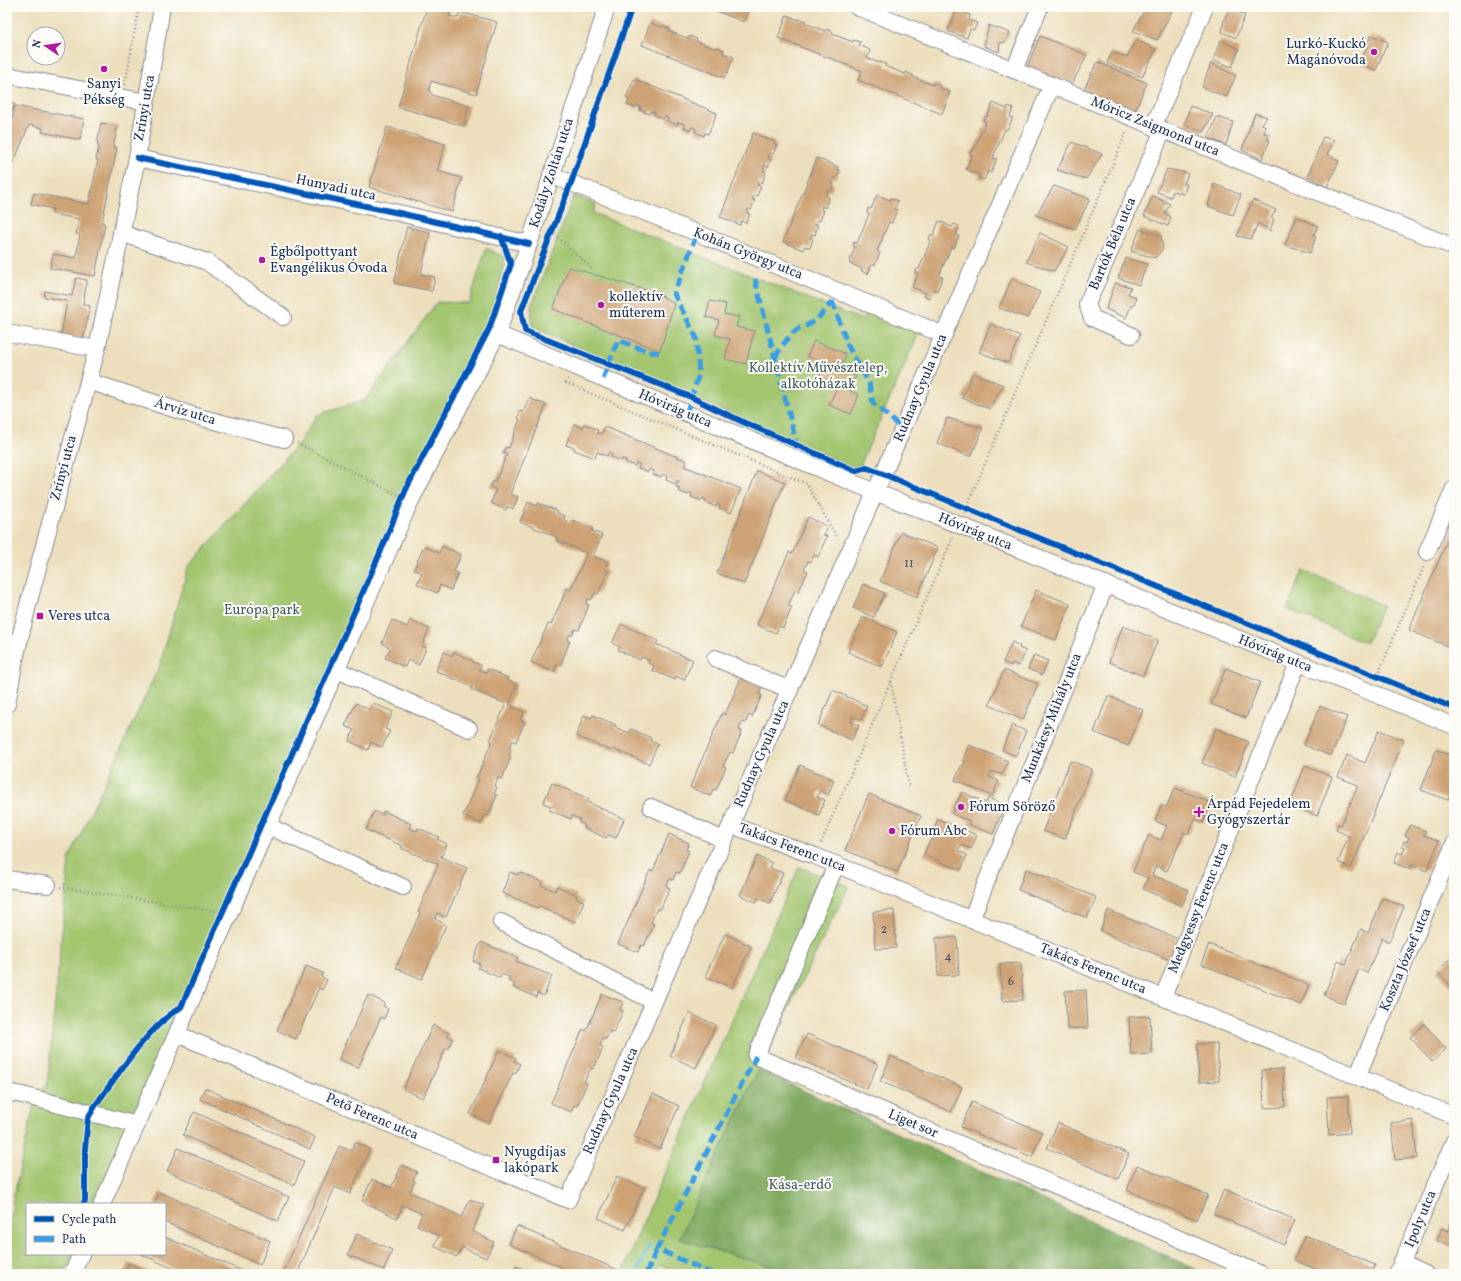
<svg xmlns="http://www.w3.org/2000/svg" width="1461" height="1281" font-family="Vollkorn,serif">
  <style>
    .green { fill: #a2c56e; stroke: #5e7a66 }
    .forest { fill: #81aa61; stroke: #4e6c60 }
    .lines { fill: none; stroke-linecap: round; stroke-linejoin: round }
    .stream { stroke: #4bb9c4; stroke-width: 4 }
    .building { fill: #cda374 }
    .minor-casing { stroke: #84878e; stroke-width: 18 }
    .path { stroke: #84878e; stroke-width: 2.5; stroke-dasharray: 1 3; stroke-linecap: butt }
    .minor { stroke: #fff; stroke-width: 16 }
    .quiet { stroke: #3b9de6; stroke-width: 5; stroke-dasharray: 10 5; stroke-linecap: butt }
    .cycleway-casing { stroke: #fdfcf7; stroke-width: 8 }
    .cycleway { stroke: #0057b8; stroke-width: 6 }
    .poi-dot { fill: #b5179e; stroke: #fdfcf7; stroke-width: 1.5 }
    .labels { text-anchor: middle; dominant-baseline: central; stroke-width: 4; stroke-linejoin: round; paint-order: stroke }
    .number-label { font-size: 12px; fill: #484c64 }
    .poi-label { font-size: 14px; fill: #1b2f5e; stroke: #fdfcf7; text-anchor: start }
    .street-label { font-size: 14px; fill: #1b2f5e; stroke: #fdfcf7 }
    .park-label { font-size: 14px; fill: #445c63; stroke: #fdfcf7 }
  </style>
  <rect width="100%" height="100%" fill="#fdfcf7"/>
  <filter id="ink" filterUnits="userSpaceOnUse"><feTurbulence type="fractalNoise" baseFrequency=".025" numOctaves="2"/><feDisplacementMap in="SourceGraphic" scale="8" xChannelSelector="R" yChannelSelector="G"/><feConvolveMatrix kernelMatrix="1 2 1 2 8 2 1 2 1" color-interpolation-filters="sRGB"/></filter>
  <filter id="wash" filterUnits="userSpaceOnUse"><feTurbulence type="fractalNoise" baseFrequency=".012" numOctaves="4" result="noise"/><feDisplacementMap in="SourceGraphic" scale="16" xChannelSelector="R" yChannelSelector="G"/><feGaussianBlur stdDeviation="0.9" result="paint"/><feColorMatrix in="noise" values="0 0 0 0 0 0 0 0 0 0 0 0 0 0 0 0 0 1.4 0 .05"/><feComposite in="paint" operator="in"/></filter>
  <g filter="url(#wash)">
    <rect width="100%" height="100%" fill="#eddfbd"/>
    <g class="green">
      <polygon points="574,195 596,204 593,213 863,320 867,311 919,333 858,470 532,327 531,307"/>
      <polygon points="486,248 505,257 489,329 403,497 94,1204 27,1204 27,1254 73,1254 64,1274 7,1274 7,1254 13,1200 33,1108 38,1091 47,1086 69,859 159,667 188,567 299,443 317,415 365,400 437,302 469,303"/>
      <polygon points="1303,570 1383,605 1366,643 1287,609"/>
      <polygon points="799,867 849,886 758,1070 680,1239 779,1269 777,1274 682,1274 660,1265 656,1274 622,1274 641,1227"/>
    </g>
    <polygon class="forest" points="758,1070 1206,1274 777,1274 779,1269 679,1239"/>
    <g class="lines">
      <polyline class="stream" points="636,1274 649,1246"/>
    </g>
    <g id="blocks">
      <g class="building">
        <polygon points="427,7 451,7 449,16 458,18 460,12 497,22 476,94 431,81 429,90 432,95 469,106 464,126 398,107"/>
        <polygon points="707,7 750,7 744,22"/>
        <polygon points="1146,7 1163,7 1172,11 1157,40 1133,31"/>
        <polygon points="1230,8 1245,15 1236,38 1222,32 1224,20"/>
        <polygon points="957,9 970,15 969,20 977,23 974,30 970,29 967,38 948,31"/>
        <polygon points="787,15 799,20 799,19 806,21 805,23 825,31 826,29 833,32 832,34 853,42 853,40 860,42 859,45 870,50 867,58 879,63 879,62 886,64 885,66 905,74 906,72 913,75 913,77 933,85 933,83 940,85 939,88 950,92 942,114 858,80 862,71 778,38"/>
        <polygon points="650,23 662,27 663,26 670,29 669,31 689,39 690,36 697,39 696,41 716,49 717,47 724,50 723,53 734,57 725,78 642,45"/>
        <polygon points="989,25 1010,33 1004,43 1000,42 999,52 984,46"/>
        <polygon points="1371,35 1388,42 1376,70 1360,63"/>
        <polygon points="1040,36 1087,55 1070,88 1027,67"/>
        <polygon points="1136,40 1156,49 1142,77 1107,63 1112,52 1127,57"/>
        <polygon points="1221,40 1239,49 1232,67 1213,60"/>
        <polygon points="1097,62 1147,83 1134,113 1082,93"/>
        <polygon points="1211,63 1236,76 1226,97 1202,87"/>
        <polygon points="634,79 717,113 708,134 705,133 704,136 695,132 696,129 692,127 690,130 683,127 684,124 678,122 677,125 667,121 668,118 665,116 663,119 654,115 655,112 651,111 649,114 640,110 641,107 637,105 636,108 627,105 629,100 626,98"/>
        <polygon points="7,101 15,104 7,124"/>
        <polygon points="993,103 1007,109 1008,106 1013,108 1010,117 1013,118 1007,130 1005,129 993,158 997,159 991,173 988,171 984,180 978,178 980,175 966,169 972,155 969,154 971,151 973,151 986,122 983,121 985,116 987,117"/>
        <polygon points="15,106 84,119 80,140 42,132 43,128 29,125 14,162 7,159 7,133 12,121"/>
        <polygon points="1190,106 1213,114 1203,132 1185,124"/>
        <polygon points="1255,113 1267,117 1262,124 1265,126 1264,133 1270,135 1267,140 1270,140 1262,159 1242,150"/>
        <polygon points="1217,117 1233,122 1226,145 1208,138"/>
        <polygon points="101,123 118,126 113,147 117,148 102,223 105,224 95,276 50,268 53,254 76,258 80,235 76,234 79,219 52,214 53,209 31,204 34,193 89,204 98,160 96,160 99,145 97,144"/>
        <polygon points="387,127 445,144 437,171 462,178 452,212 369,187"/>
        <polygon points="753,133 775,142 774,144 777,145 773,154 770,153 768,158 771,159 768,167 765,165 763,171 766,172 762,183 759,181 757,185 761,186 757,196 754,195 752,199 755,200 751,210 748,209 747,213 750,214 746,223 741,221 740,225 720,217"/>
        <polygon points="1323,137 1334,140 1327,154 1339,161 1327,187 1308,176"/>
        <polygon points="1072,142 1102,154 1086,179 1057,170"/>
        <polygon points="817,158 838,167 837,169 840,170 836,179 833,178 831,183 834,184 831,192 828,190 826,196 829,197 825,208 822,206 821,210 824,211 820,221 817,220 815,224 818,225 815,235 812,234 810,238 813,239 810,248 805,246 803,250 783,242"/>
        <polygon points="1167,169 1188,173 1184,184 1187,184 1184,194 1173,191 1171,197 1157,192"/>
        <polygon points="1214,184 1241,195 1233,215 1208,206"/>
        <polygon points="1054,186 1090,199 1075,229 1036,215"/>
        <polygon points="877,195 890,200 891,198 898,201 894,209 897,210 892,223 889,222 877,251 880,253 875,265 872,264 868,274 861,271 862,269 849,263 855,247 853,246 854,242 857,243 869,214 867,213 868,208 871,209"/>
        <polygon points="1153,196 1170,204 1165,213 1171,217 1168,226 1144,216"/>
        <polygon points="1253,200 1276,210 1271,218 1274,219 1270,231 1258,223 1251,239 1237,236"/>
        <polygon points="1297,217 1318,226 1314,235 1316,237 1310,253 1285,245"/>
        <polygon points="939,221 952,227 954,224 959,226 956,235 959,236 954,248 951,247 939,276 943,277 937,291 934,289 930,298 924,296 926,293 912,287 918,273 915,272 917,269 919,269 931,240 929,239 931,234 933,236"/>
        <polygon points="407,227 430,232 421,274 435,277 432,291 394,283"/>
        <polygon points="1140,229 1161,236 1163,249 1155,258 1131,251"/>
        <polygon points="1040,233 1069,247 1054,271 1026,262"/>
        <polygon points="1126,258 1147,264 1139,285 1118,278"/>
        <polygon points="569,267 659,294 674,304 660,351 553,309"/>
        <polygon points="76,278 87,280 83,304 90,306 83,340 61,335 67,301 44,297 45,291 72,296"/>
        <polygon points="1012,279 1040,292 1028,318 999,308"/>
        <polygon points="1115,283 1131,287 1128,294 1136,297 1134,305 1131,306 1126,318 1106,309"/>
        <polygon points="710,301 726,304 724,314 739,317 736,327 754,331 746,364 725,359 730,339 715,335 719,320 706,317"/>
        <polygon points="991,324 1020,336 1008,363 979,352"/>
        <polygon points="814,341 846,354 840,370 856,376 850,391 859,395 851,414 829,405 837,387 818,380 825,363 807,356"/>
        <polygon points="973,373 1003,385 990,409 962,398"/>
        <polygon points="529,398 546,405 510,494 518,497 513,509 507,506 506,510 491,503 496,490 490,487 493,481 495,482 507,454 503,453 506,447 509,448 520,419 518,418 520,411 523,412"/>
        <polygon points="947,418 983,428 971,457 937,443"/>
        <polygon points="574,424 583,428 584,424 598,430 597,433 601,434 605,427 687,461 684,466 741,489 731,513 719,508 720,506 717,504 716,507 705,502 706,500 703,498 702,501 691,497 692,494 689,492 688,495 678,491 680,488 676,487 679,481 677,480 675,484 666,480 667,476 663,474 661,477 652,474 654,471 649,469 648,472 638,468 640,465 636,463 635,466 625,462 626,460 622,459 621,461 611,457 612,454 609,452 607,456 597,452 595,458 574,450 575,448 566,445"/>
        <polygon points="757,471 785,482 744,584 717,573"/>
        <polygon points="528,502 537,506 538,503 558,511 557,513 565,516 564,520 571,523 572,520 593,528 592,531 602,535 593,556 608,562 605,569 608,571 598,594 595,593 591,600 588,599 586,604 589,605 579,630 575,629 572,635 570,634 567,640 570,641 560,666 557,664 554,672 531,662 548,624 551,625 567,588 571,589 587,553 556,540 557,537 520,522"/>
        <polygon points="808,517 827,526 823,535 827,536 818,557 814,555 811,562 808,561 804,570 808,571 799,591 795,590 792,597 788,606 792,607 783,628 779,626 776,633 757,625 789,552 792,554"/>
        <polygon points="1454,525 1454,649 1409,630"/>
        <polygon points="901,532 938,548 917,597 880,581"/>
        <polygon points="424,546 439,553 442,546 461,555 454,571 458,574 451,590 440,585 437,593 417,584 422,573 414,569"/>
        <polygon points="863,584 885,593 874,617 853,608"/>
        <polygon points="1036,590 1070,604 1056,640 1021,626"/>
        <polygon points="863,617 897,632 882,667 848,652"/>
        <polygon points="392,620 407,627 410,620 429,629 422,646 426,648 419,665 408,660 405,667 385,658 390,648 382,643"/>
        <polygon points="621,624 658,641 656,644 693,660 684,680 676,676 675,680 652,670 654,666 648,663 649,660 641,657 640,660 618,650 620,647 612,643"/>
        <polygon points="1123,626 1158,640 1143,676 1109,662"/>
        <polygon points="1012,642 1020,646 1019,648 1026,651 1019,666 1012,663 1011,666 1003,662"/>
        <polygon points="444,652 452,656 454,652 473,661 473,662 481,665 479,669 486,673 488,669 508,678 507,680 517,684 509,705 524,712 520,720 525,722 516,742 512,741 509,748 511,750 509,756 511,757 502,779 498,777 495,786 497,787 494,794 497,795 488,816 485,815 481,824 463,816 479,778 477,777 492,741 490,740 506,704 471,689 473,687 436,671"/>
        <polygon points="1034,655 1048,661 1042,675 1028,669"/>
        <polygon points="1226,668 1260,682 1246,718 1211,704"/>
        <polygon points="1004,670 1038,684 1023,720 989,705"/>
        <polygon points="741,678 762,686 759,694 762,695 752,717 749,715 745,723 742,722 739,730 742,731 733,753 730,752 723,766 726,767 716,790 713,789 710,796 690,787 722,713 725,715"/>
        <polygon points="833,690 867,706 861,720 853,716 851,722 859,725 852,740 818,725"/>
        <polygon points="1108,696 1143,710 1128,746 1094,732"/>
        <polygon points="356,703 370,710 373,703 393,712 385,729 390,731 382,747 371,742 368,750 349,741 354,730 345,726"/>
        <polygon points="1320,706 1347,717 1331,756 1304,745"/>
        <polygon points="584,715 591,718 593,715 616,725 615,727 629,733 631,729 651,738 650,741 658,744 649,764 613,749 612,751 576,736"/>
        <polygon points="1012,725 1026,731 1016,756 1002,750"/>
        <polygon points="1216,728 1249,742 1235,777 1202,763"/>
        <polygon points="1379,730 1404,740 1351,868 1338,862 1349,836 1336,830 1338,824 1341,825 1358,785 1338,777 1347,755 1365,763"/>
        <polygon points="969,745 1008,761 1002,775 992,771 989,777 999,781 992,796 955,780 961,766 963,766 965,761 963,760"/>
        <polygon points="1436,750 1454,757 1454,784 1448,800 1421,790"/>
        <polygon points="1070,761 1092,769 1065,839 1043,831"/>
        <polygon points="800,765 834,780 828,795 820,791 817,797 825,800 819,815 785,800"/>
        <polygon points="1305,766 1332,777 1317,816 1290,805"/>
        <polygon points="552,783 589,799 587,802 624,819 616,838 608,835 606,838 584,828 585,825 579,822 580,819 572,816 571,819 549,810 551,806 543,803"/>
        <polygon points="1175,788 1212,803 1203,823 1195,819 1189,834 1184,832 1167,871 1156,866 1152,875 1189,890 1182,906 1143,889 1148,878 1133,872 1149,835 1161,840 1167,826 1155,821 1161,805 1166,807"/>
        <polygon points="962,792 986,803 988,798 1005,805 993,834 968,824 970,821 952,814"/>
        <polygon points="869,794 921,816 897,872 845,850"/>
        <polygon points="374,811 383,815 384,811 411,824 409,828 417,831 418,828 439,837 437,839 447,844 441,857 467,868 446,917 437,913 435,919 446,925 422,979 396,968 420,913 418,912 438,864 401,848 403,846 366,830"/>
        <polygon points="938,819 977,835 971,849 961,845 958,851 967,855 961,870 924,855 930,840 932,841 934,835 932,834"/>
        <polygon points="1410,825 1426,831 1424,835 1439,841 1427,871 1412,865 1410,869 1394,863 1398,852 1402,854 1405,848 1402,847 1404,841 1407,842 1409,837 1405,836"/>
        <polygon points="669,834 689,843 686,850 689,851 680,873 676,872 673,880 670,879 666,886 670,888 660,910 657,908 651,923 654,924 644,946 641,945 638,952 618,944 650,870 653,871"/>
        <polygon points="757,856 772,863 770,868 783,873 770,903 758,898 756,902 740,895"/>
        <polygon points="1026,869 1096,897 1087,918 1018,890"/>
        <polygon points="510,872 518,875 519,872 542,882 541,885 555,891 557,886 577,895 576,898 584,901 575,922 539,906 538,908 502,893"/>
        <polygon points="1383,898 1404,907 1389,942 1382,938 1367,973 1359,969 1344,1004 1324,995 1338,961 1346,964 1361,929 1368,933"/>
        <polygon points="894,910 896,948 875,949 873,912"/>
        <polygon points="1108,910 1178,939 1170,960 1100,931"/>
        <polygon points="725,934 751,946 732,988 705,976"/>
        <polygon points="957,937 959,975 938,976 936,938"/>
        <polygon points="481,942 518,958 516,961 552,976 544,996 537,993 536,997 513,987 515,984 508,981 510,978 502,974 500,978 478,968 480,964 473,961"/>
        <polygon points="1209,944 1309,985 1301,1005 1201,964"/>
        <polygon points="1451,958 1454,962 1454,990 1437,971"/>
        <polygon points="1021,963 1023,1000 1002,1001 1000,964"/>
        <polygon points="306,966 323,973 321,977 327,980 322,990 319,988 296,1039 277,1030"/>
        <polygon points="1086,990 1088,1028 1067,1029 1065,991"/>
        <polygon points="602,994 623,1002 620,1010 623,1011 613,1033 610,1031 606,1039 603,1038 600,1046 603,1047 594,1069 591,1068 584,1082 587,1083 577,1106 574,1105 571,1112 551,1103 583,1029 586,1031"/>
        <polygon points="368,995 385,1003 383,1006 388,1009 384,1019 381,1017 358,1068 339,1059"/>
        <polygon points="689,1013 716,1025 696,1068 670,1056"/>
        <polygon points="1150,1016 1152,1054 1131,1055 1129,1017"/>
        <polygon points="1424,1024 1446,1049 1432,1062 1410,1037"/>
        <polygon points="433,1025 449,1033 447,1036 453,1039 448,1049 446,1048 423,1098 403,1089"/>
        <polygon points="807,1034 878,1064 867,1089 796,1058"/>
        <polygon points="1217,1043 1219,1081 1199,1082 1197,1044"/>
        <polygon points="499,1050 516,1058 514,1061 520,1064 515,1074 513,1073 489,1123 470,1114"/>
        <polygon points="891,1056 962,1087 951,1112 880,1081"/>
        <polygon points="1283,1069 1285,1107 1264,1108 1262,1070"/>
        <polygon points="205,1088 315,1137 310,1149 200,1099"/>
        <polygon points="653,1094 679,1106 660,1149 634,1137"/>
        <polygon points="1348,1096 1350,1133 1329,1135 1327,1097"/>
        <polygon points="972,1102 1042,1132 1032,1157 961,1127"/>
        <polygon points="194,1112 304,1161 294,1185 183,1135"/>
        <polygon points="1413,1120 1417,1158 1395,1160 1391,1123"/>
        <polygon points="1058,1123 1129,1154 1118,1179 1047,1148"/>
        <polygon points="355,1142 370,1149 350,1194 335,1187 297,1274 283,1274 339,1146 351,1151"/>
        <polygon points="178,1148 289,1197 278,1221 167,1171"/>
        <polygon points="402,1165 417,1172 413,1180 415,1181 410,1192 462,1217 470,1199 484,1205 472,1231 494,1242 486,1258 462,1247 457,1257 434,1246 439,1236 417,1225 422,1214 403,1205 397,1218 362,1201 372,1179 391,1188"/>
        <polygon points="1137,1165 1208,1195 1197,1220 1127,1190"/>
        <polygon points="617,1176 644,1188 625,1230 598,1218"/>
        <polygon points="1224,1189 1295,1220 1284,1245 1214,1214"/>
        <polygon points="160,1192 270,1241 260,1265 165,1222 165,1204 154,1204"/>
        <polygon points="1454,1213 1454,1247 1437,1241 1442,1228 1448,1231"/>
        <polygon points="517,1226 627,1274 577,1274 509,1244"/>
        <polygon points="357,1234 392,1250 384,1270 348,1255"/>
        <polygon points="1305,1235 1375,1265 1372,1274 1327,1274 1294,1260"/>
        <polygon points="165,1237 249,1274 185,1274 141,1254 165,1254"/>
        <polygon points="129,1263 153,1274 124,1274"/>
        <polygon points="516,1266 536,1274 513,1274"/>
      </g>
    </g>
  </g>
  <g filter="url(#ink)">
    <use href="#blocks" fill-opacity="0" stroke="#84878e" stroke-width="1"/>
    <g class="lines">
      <defs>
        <g id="minor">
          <polyline points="857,7 1454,247"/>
          <polyline points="1014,70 1040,7"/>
          <polyline points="7,75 146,102"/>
          <polyline points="1153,127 1205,7"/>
          <polyline points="137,158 399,213 529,244"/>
          <polyline points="551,175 697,233 944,335"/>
          <polyline points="121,233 207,262 283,317"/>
          <polyline points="7,333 97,349"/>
          <polyline points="497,334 875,492 959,525 1454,726"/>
          <polyline points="1131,335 1092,318 1087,304 1163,130"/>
          <polyline points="88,381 195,416 284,439"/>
          <polyline points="1427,552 1454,489"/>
          <polyline points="715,658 790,690"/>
          <polyline points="337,670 469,729"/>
          <polyline points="7,704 15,659 28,605 97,349 137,158 162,7"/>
          <polyline points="651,807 724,840"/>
          <polyline points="731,825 815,856 1454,1116"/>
          <polyline points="268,826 403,887"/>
          <polyline points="836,865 756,1056 1261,1274"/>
          <polyline points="7,879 48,885"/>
          <polyline points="971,920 1106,584"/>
          <polyline points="501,922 654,1002"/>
          <polyline points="1163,997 1298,663"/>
          <polyline points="177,1034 568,1200 1052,85"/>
          <polyline points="1357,1077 1454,844"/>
          <polyline points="7,1092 22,1095 137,1125"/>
          <polyline points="102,1204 410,502 497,334 529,244 607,7"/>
          <polyline points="1401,1263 1425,1274"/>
          <polyline points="72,1274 81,1254"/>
          <polyline points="1397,1274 1454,1141"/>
        </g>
      </defs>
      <use href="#minor" class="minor-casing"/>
      <g class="path">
        <polyline points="125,85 139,7"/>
        <polyline points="552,232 593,270"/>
        <polyline points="568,379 566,383 807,484 836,536"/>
        <polyline points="297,443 398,495"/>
        <polyline points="964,513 1127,131"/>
        <polyline points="1376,679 1424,566"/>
        <polyline points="891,682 909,788"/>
        <polyline points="821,843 953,537"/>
        <polyline points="60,887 215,911"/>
      </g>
      <use href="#minor" class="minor"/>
      <g class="quiet">
        <polyline points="755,279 797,446"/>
        <polyline points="832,301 848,346 869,383 873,403 903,429"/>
        <path d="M775,358c6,-11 13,-21 21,-28 4,-3 8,-3 12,-5 11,-6 17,-14 24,-24"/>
        <polyline points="603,379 618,340 649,352 663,353"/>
        <polyline points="686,414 699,374 696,337 674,294 697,233"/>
        <polyline points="646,1274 657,1249"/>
        <polyline points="713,1274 657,1249 756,1056"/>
      </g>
      <defs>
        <g id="cycleway">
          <polyline points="632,7 571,183 521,311 525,331 691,397 743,422 856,471 867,468 883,474 1454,708"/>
          <polyline points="137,158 399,213 529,244"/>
          <path d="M83,1204l2,-3v-52l3,-31 7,-12c24,-33 52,-78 86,-99l199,-454 26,-64 83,-160 22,-65 -10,-28"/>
        </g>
      </defs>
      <use href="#cycleway" class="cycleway-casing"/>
      <use href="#cycleway" class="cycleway"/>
    </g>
  </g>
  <g class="poi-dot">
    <circle cx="1374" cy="52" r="4"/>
    <circle cx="104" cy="69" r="4"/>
    <circle cx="262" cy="260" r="4"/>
    <circle cx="601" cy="305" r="4"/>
    <rect x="36" y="612" width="8" height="8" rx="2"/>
    <circle cx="961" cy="807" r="4"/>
    <path d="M1197 806h4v4h4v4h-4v4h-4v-4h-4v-4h4z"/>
    <circle cx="892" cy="831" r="4"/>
    <rect x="492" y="1156" width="8" height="8" rx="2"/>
  </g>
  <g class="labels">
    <g class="number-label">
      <text x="909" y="564">11</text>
      <text x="884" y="930">2</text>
      <text x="948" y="957">4</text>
      <text x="1011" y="982">6</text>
    </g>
    <g class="poi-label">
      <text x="1366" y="44" text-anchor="end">Lurkó-Kuckó<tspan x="1366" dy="16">Magánóvoda</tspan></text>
      <text x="104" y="84" text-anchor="middle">Sanyi<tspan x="104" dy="16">Pékség</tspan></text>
      <text x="270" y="252">Égbőlpottyant<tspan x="270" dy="16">Evangélikus Óvoda</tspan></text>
      <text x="609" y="297">kollektív<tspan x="609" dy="16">műterem</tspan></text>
      <text x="48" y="616">Veres utca</text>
      <text x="1207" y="804">Árpád Fejedelem<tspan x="1207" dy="16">Gyógyszertár</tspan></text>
      <text x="969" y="807">Fórum Söröző</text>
      <text x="900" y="831">Fórum Abc</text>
      <text x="504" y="1152">Nyugdíjas<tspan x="504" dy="16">lakópark</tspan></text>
    </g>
    <g class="street-label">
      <text transform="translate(145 108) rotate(-80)">Zrínyi utca</text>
      <text transform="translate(1155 127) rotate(22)">Móricz Zsigmond utca</text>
      <text transform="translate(552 173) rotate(-72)">Kodály Zoltán utca</text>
      <text transform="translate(336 188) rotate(12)">Hunyadi utca</text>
      <text transform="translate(1113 244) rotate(-67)">Bartók Béla utca</text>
      <text transform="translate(748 254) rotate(22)">Kohán György utca</text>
      <text transform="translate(921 388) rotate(-67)">Rudnay Gyula utca</text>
      <text transform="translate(675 409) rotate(23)">Hóvirág utca</text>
      <text transform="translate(185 412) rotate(17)">Árvíz utca</text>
      <text transform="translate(64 468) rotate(-75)">Zrínyi utca</text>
      <text transform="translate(975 532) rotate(22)">Hóvirág utca</text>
      <text transform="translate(1275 654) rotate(22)">Hóvirág utca</text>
      <text transform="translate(1052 718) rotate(-68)">Munkácsy Mihály utca</text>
      <text transform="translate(762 754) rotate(-66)">Rudnay Gyula utca</text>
      <text transform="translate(792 848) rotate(21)">Takács Ferenc utca</text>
      <text transform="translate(1199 908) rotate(-68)">Medgyessy Ferenc utca</text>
      <text transform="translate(1406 960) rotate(-67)">Koszta József utca</text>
      <text transform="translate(1093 969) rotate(22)">Takács Ferenc utca</text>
      <text transform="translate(611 1101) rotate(-66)">Rudnay Gyula utca</text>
      <text transform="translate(372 1117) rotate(23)">Pető Ferenc utca</text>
      <text transform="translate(913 1124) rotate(23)">Liget sor</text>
      <text transform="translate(1421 1219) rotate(-67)">Ipoly utca</text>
    </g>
    <g class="park-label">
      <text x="818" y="368">Kollektív Művésztelep,<tspan x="818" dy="16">alkotóházak</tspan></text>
      <text x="262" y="610">Európa park</text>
      <text x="800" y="1185">Kása-erdő</text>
    </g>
  </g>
  <rect width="1461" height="1281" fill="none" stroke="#fdfcf7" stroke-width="24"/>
  <rect x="26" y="1203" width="140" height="52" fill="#fdfcf7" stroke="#a3aaba"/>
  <rect x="34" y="1216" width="20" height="6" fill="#0057b8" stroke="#a3aaba"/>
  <text x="62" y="1223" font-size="12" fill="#1b2f5e">Cycle path</text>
  <rect x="34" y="1236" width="20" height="6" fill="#3b9de6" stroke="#a3aaba"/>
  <text x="62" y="1243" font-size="12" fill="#1b2f5e">Path</text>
  <g transform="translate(46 46) rotate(283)"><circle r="19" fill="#fdfcf7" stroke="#a3aaba"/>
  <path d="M0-3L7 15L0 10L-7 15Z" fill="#b5179e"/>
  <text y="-6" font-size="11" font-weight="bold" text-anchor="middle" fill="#1b2f5e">N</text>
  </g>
</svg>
